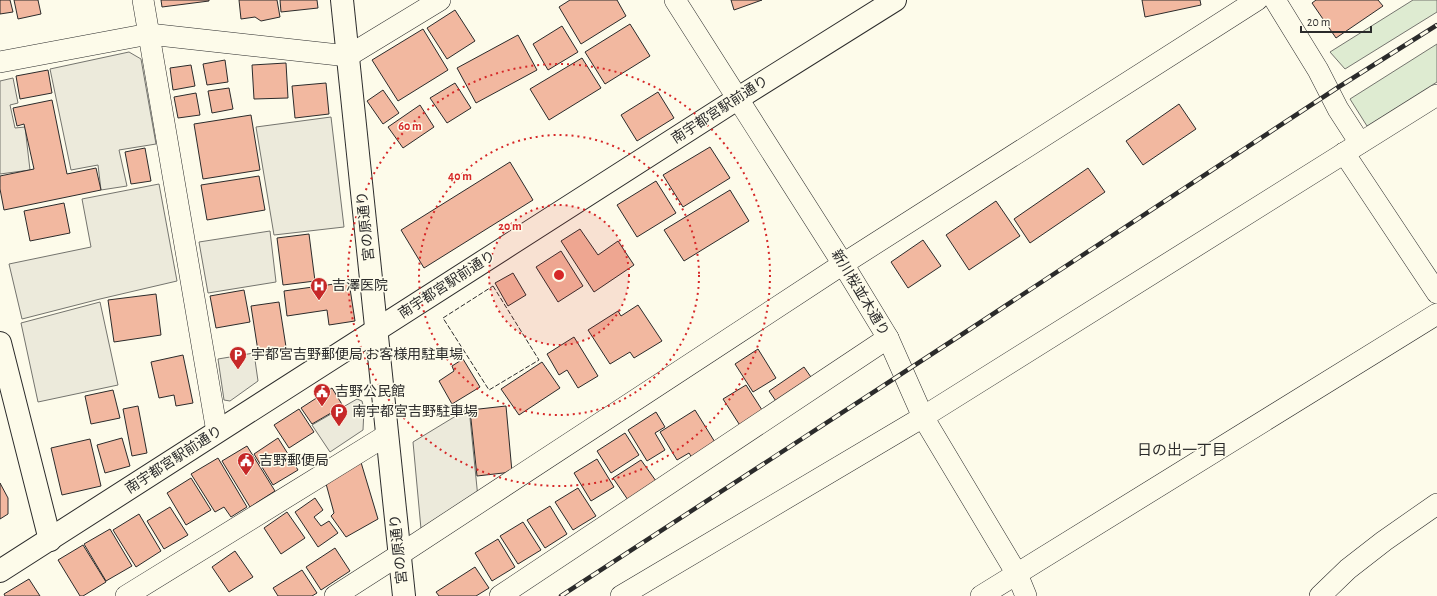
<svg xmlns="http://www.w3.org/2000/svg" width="1437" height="596" font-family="'Alegreya Sans','Noto Sans JP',sans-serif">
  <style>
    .green { fill: #deebd1; stroke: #74746e }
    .parking { fill: #eceadb; stroke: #74746e }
    .building { fill: #f2b8a0; stroke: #2b2b2b }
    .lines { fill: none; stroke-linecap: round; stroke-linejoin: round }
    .street-casing { stroke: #2b2b2b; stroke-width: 22 }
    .secondary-casing { stroke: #2b2b2b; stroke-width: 24 }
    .street { stroke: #fdfbea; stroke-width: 21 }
    .secondary { stroke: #fdfbea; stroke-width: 22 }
    .rail-casing { stroke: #2b2b2b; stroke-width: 4.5 }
    .rail { stroke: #fdfbea; stroke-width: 3; stroke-dasharray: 9; stroke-linecap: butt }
    .fence { stroke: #2b2b2b; stroke-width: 1; stroke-dasharray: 5 2; stroke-linecap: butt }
    .ring { fill: none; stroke: #d62828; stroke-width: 2; stroke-dasharray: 2 4 }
    .labels { text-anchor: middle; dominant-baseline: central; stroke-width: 3; stroke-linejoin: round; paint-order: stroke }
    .street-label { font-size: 14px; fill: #2b2b2b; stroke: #fdfbea }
    .poi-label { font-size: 14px; fill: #2b2b2b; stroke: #fdfbea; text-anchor: start }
    .neighbourhood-label { font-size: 15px; fill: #2b2b2b; stroke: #fdfbea }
    .centre { fill: #d62828; stroke: #fdfbea; stroke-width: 2 }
    .ring-label { font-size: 12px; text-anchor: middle; font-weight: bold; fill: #d62828; stroke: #fdfbea; stroke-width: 3; stroke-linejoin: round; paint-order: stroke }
  </style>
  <rect width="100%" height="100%" fill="#fdfbea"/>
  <g class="green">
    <polygon points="1413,0 1437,0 1437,12 1345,69 1330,52"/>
    <polygon points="1437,44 1437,82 1367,126 1350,99"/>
  </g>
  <g class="parking">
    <polygon points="129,52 141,59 156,144 119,150 127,186 101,190 98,165 71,170 50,69"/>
    <polygon points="13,78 18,103 10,105 15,128 25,127 30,170 0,174 0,81"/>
    <polygon points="331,117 344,227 274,235 256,127"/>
    <polygon points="159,184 177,281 100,299 22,319 9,264 91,247 82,199"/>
    <polygon points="270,231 276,282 208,293 199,242"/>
    <polygon points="100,302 118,385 38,402 21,323"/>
    <polygon points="254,353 258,381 230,401 224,400 218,359"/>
    <polygon points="357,399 362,401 364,409 363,430 330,452 312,425"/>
    <polygon points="469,408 478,498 421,529 413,442"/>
  </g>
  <g class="building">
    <polygon points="0,0 10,0 13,12 0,14"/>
    <polygon points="14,0 38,0 41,14 18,19"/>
    <polygon points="161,0 209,0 209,1 162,7"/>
    <polygon points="239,0 277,0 280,17 261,21 255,17 241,19"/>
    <polygon points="280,0 317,0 318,8 281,12"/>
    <polygon points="570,0 617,0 626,16 581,44 559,7"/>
    <polygon points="731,0 762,0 734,10"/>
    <polygon points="1142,0 1200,0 1201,5 1145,17"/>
    <polygon points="1316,0 1378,0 1383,6 1336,38 1312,3"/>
    <polygon points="455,10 475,41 447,59 427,28"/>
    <polygon points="630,24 650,56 605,84 585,52"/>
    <polygon points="562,26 578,52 548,70 533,44"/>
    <polygon points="423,29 448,70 398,101 372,60"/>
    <polygon points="518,35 537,70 476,103 457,68"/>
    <polygon points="582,58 601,88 549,120 530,89"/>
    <polygon points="225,60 228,82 207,85 203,64"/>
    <polygon points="286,63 288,98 254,99 252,65"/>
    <polygon points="191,65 195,86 173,90 170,68"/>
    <polygon points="48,70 52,93 20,99 16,76"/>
    <polygon points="326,83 329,114 295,118 292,86"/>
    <polygon points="455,83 471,108 447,123 430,98"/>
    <polygon points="229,88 233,109 212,113 208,91"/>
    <polygon points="383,90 399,113 383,124 367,101"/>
    <polygon points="658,92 674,118 637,141 621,115"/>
    <polygon points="196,93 200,115 178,118 174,97"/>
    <polygon points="52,100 67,174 96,168 101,190 4,210 0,189 0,176 34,169 24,124 17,126 13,108"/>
    <polygon points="1179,104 1196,129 1143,165 1126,141"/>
    <polygon points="420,105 434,127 403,148 388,127"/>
    <polygon points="251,115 260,170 203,179 194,124"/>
    <polygon points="710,147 730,178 683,207 663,175"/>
    <polygon points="145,148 151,181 131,184 125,152"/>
    <polygon points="510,162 533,200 424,268 401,230"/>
    <polygon points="1088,168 1105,192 1030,243 1014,219"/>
    <polygon points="259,176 265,210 207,220 201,185"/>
    <polygon points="656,181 676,213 637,237 617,205"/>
    <polygon points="730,190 749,221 684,261 664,230"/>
    <polygon points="996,201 1020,236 969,270 946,235"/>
    <polygon points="64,203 70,233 30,241 24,211"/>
    <polygon points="580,229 598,255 618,241 634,265 594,292 561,241"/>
    <polygon points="309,234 315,281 283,285 277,238"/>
    <polygon points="923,240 941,266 908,288 891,262"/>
    <polygon points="561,251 583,286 558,302 536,267"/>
    <polygon points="513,273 526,295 508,306 495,283"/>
    <polygon points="349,282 355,321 329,325 327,310 287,316 284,291"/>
    <polygon points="244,290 250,322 216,328 210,296"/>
    <polygon points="156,294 161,335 114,342 108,300"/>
    <polygon points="279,302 286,347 258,351 251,306"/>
    <polygon points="638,305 662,341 634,358 630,352 610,364 588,330 618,311 621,316"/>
    <polygon points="574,337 598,376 578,388 567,370 559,375 547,354"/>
    <polygon points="758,349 776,378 753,392 735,364"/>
    <polygon points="183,355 193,403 176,406 174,395 159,398 151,362"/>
    <polygon points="463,359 480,387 452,404 439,381 454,371 452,366"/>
    <polygon points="542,362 560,388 519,415 501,389"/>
    <polygon points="804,367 813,380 778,404 769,391"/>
    <polygon points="746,385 764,413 741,427 723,399"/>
    <polygon points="332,388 343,406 312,424 301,408"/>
    <polygon points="113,390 120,418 91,424 85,396"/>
    <polygon points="138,406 147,453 132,456 123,409"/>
    <polygon points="506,406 512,472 477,476 470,410"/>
    <polygon points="299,409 314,432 289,448 274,425"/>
    <polygon points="695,410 718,447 694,461 689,453 677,460 660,432"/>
    <polygon points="656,412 665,427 655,433 665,450 647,461 628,430"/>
    <polygon points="625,433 639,455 611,473 597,451"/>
    <polygon points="122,438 130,466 105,473 97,445"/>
    <polygon points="278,438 298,470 273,485 254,454"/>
    <polygon points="90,439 101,486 62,495 51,448"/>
    <polygon points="247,446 275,491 250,507 222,461"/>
    <polygon points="218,458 247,507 231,517 224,507 215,512 191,474"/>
    <polygon points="360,459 378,519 346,537 331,516 334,513 325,480"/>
    <polygon points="597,459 614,487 591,501 574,473"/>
    <polygon points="641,460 656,481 628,500 613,478"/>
    <polygon points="191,478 211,510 186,525 167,493"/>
    <polygon points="0,483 8,498 8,514 0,519"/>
    <polygon points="578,488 596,516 573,530 555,502"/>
    <polygon points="315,498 323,510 314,517 321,526 329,521 338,533 318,547 295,512"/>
    <polygon points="550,506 567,534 545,548 527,520"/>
    <polygon points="170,507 188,535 164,549 147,521"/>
    <polygon points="287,512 305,538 281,554 264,528"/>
    <polygon points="139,514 161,551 136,567 113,530"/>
    <polygon points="523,522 541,550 518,564 500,536"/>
    <polygon points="110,529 132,566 106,581 84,544"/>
    <polygon points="498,539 515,567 492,581 475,553"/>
    <polygon points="83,545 106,582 83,596 80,596 58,560"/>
    <polygon points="335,548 350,571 321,590 306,567"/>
    <polygon points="235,551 253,577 229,592 212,567"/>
    <polygon points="475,567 489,588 476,596 439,596 436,592"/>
    <polygon points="302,570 317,593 312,596 278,596 273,588"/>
    <polygon points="29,579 40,596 5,596 4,594"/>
  </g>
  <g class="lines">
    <defs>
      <g id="street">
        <polyline points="143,0 217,432"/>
        <polyline points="675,0 843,264 888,338 923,417 1017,574 1026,596"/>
        <polyline points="1275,0 1318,70 1338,109 1360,143"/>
        <polyline points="0,62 149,34 348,56 440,0"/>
        <polyline points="1344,153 1437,293"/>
        <polyline points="126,596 387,435"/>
        <polyline points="335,596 399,555 843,264 1257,0"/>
        <polyline points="500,596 888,338"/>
        <polyline points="621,596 923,417 1437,95"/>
        <polyline points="981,596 1437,314"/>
        <polyline points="1320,596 1348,569 1384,541 1437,504"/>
      </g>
      <g id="secondary">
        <polyline points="342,0 404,596"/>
        <polyline points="0,343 50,540"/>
        <polyline points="0,571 737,99 895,0"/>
      </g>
    </defs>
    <use href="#street" class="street-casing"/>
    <use href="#secondary" class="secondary-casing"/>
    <use href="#street" class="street"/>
    <use href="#secondary" class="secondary"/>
    <defs>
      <polyline id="rail" points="561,596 961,335 1337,88 1437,25"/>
    </defs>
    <use href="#rail" class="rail-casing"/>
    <use href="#rail" class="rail"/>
    <polygon class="fence" points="493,286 539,360 489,390 443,318"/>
  </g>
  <circle cx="559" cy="275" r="70" fill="#d62828" fill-opacity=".12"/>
  <g class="ring">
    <circle cx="559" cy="275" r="70"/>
    <circle cx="559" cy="275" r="140"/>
    <circle cx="559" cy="275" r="211"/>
  </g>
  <defs>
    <symbol id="hospital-pin" viewBox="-11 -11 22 30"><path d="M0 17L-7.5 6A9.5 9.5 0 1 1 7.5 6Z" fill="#c62828" stroke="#fdfbea"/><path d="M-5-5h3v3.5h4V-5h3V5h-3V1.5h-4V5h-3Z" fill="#fff"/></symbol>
    <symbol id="parking-pin" viewBox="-11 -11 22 30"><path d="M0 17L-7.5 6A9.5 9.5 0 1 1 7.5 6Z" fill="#c62828" stroke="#fdfbea"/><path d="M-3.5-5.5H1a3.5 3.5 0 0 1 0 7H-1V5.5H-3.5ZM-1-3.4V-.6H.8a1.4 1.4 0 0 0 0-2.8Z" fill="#fff"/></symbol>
    <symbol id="civic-pin" viewBox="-11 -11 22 30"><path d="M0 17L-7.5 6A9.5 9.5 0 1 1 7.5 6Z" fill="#c62828" stroke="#fdfbea"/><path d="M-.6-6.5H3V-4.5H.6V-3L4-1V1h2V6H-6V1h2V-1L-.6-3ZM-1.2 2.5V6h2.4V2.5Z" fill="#fff"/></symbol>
  </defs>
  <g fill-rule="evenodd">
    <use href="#hospital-pin" x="309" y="276" width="20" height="27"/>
    <use href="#parking-pin" x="228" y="345" width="20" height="27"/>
    <use href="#civic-pin" x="312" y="382" width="20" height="27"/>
    <use href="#parking-pin" x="329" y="402" width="20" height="27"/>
    <use href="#civic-pin" x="236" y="451" width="20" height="27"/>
  </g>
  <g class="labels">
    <g class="street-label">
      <text transform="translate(720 110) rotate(-33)">南宇都宮駅前通り</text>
      <text transform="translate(366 226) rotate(-96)">宮の原通り</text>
      <text transform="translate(447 285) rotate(-33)">南宇都宮駅前通り</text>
      <text transform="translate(860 293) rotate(59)">新川桜並木通り</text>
      <text transform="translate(174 460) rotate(-33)">南宇都宮駅前通り</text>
      <text transform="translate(399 549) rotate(-96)">宮の原通り</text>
    </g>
    <g class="poi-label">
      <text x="332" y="286">吉澤医院</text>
      <text x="251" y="355">宇都宮吉野郵便局 お客様用駐車場</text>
      <text x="335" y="392">吉野公民館</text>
      <text x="352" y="412">南宇都宮吉野駐車場</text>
      <text x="259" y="461">吉野郵便局</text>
    </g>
    <g class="neighbourhood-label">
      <text x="1182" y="450">日の出一丁目</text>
    </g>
  </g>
  <circle cx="559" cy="275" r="6" class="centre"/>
  <g class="ring-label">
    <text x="410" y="130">60 m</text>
    <text x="460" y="180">40 m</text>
    <text x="510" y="230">20 m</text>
  </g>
  <path d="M1301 26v6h70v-6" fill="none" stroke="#2b2b2b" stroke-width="2"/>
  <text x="1307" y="26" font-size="12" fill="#2b2b2b" stroke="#fdfbea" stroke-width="3" paint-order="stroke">20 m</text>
</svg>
